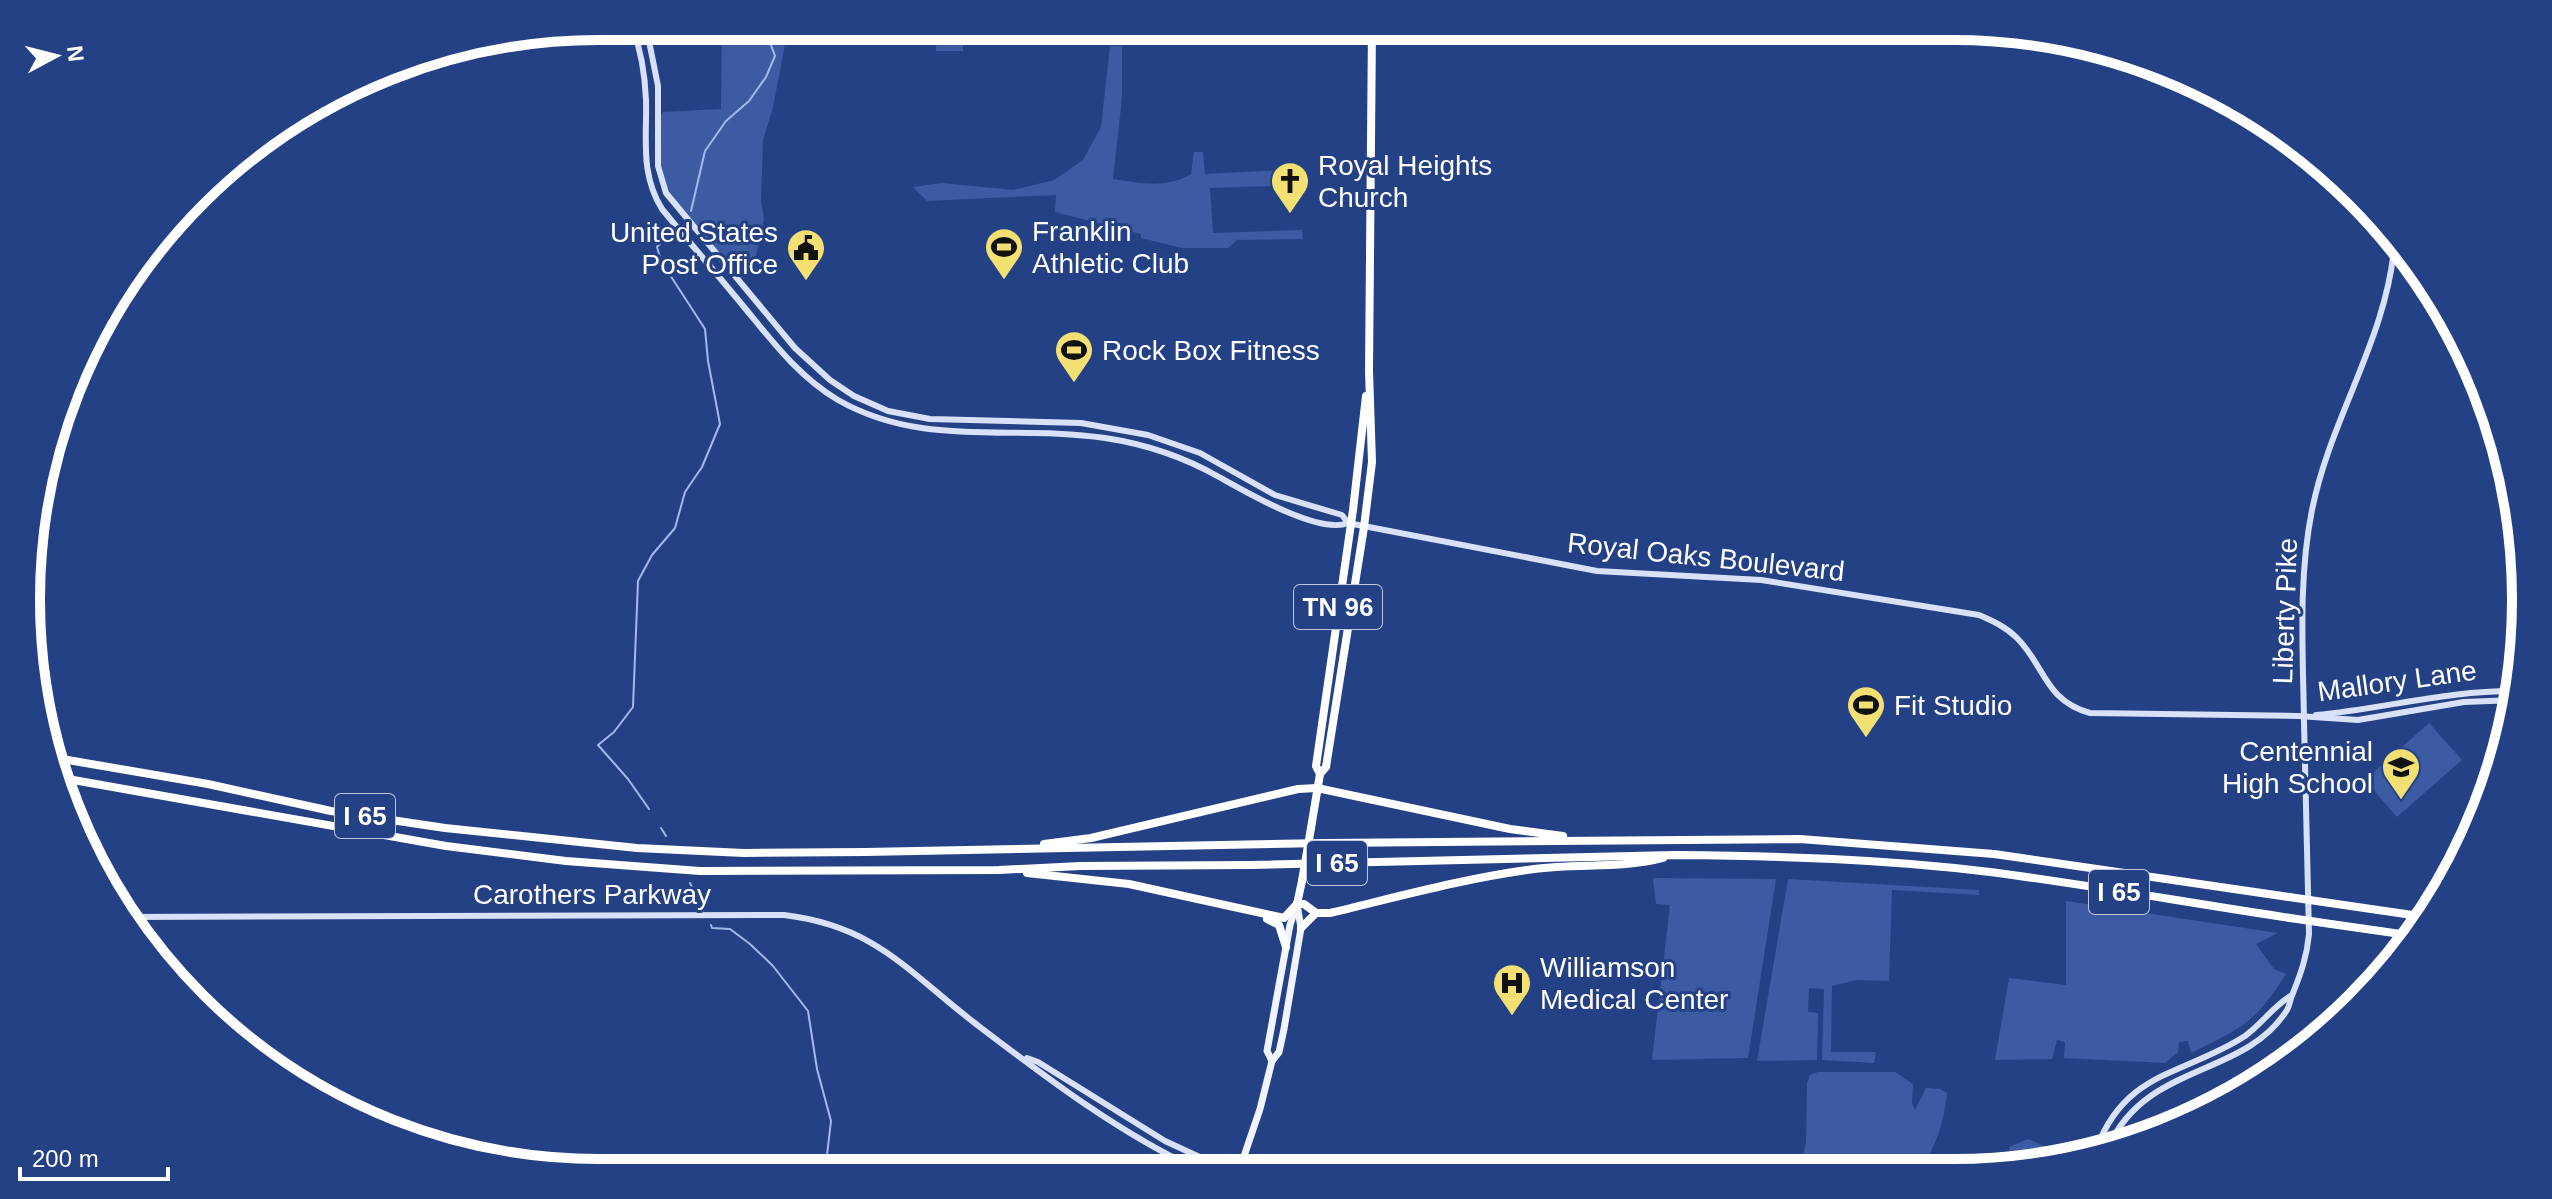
<svg xmlns="http://www.w3.org/2000/svg" width="2552" height="1199" font-family="Helvetica,sans-serif">
  <style>
    .green { fill: #3c5ba3 }
    .lines { fill: none; stroke-linecap: round; stroke-linejoin: round }
    .stream { stroke: #a3b9e9; stroke-width: 2 }
    .secondary { stroke: #d8e1f7; stroke-width: 6 }
    .primary { stroke: #f1f4fe; stroke-width: 7 }
    .highway { stroke: #fff; stroke-width: 8 }
    .highway-bridge { stroke: #fff; stroke-width: 8 }
    .labels { text-anchor: middle; dominant-baseline: central; stroke-width: 6; stroke-linejoin: round; paint-order: stroke }
    .shield { fill: #254185; stroke: #bec6da; stroke-width: 2 }
    .shield-label { font-size: 26px; font-weight: bold; fill: #fff }
    .poi-label { font-size: 28px; fill: #fff; stroke: #254185; text-anchor: start }
    .street-label { font-size: 28px; fill: #fff; stroke: #254185 }
    .rim { fill: none; stroke: #fff; stroke-width: 10 }
  </style>
  <rect width="100%" height="100%" fill="#254185"/>
  <g class="green">
    <polygon points="722,26 775,26 785,45 773,107 763,140 761,201 764,219 753,270 737,280 672,202 661,180 658,120 663,112 721,109"/>
    <rect x="936" y="26" width="27" height="25"/>
    <path d="M1110,46h12v52l-9,81c26,4 54,10 78,-5l3,-22h9l2,22 96,-5 1,10 -19,1 -8,6 -65,2 3,45 89,-3 1,9 -66,1 -9,8h-46l-41,-10v-4l-86,-22 1,-17 -129,6 -14,-14 29,-4 71,7 41,-10 29,-20 18,-33z"/>
    <polygon points="2429,723 2462,760 2397,817 2365,780"/>
    <polygon points="1653,878 1776,879 1748,1058 1652,1060 1670,905 1656,904"/>
    <polygon points="1788,879 1979,890 1979,895 1892,890 1889,981 1857,980 1832,986 1831,1052 1876,1052 1874,1063 1822,1060 1824,989 1809,988 1808,1012 1818,1013 1817,1060 1757,1061"/>
    <path d="M2066,901l212,32 -22,11 18,25 12,5c-31,49 -44,54 -95,79l-3,-12 -9,1 -1,10 -13,11 -101,-5 1,-16 -8,-2 -5,19 -57,1 14,-82 57,7z"/>
    <path d="M1818,1072h77l18,12 -1,19 3,7 11,-22 14,1 7,4c-3,28 -10,52 -26,75l-109,-1 -13,2 7,-25 1,-61 3,-8z"/>
    <polygon points="2028,1139 2070,1157 2028,1168 2011,1168 2009,1147"/>
  </g>
  <g class="lines">
    <g class="stream">
      <polyline points="691,211 705,151 726,121 749,101 766,77 775,56 764,26"/>
      <polyline points="649,809 628,779 598,745 614,732 633,707 638,581 652,555 675,528 685,492 702,467 720,424 708,361 705,329 661,261 657,247 670,233"/>
      <polyline points="661,828 666,836"/>
      <polyline points="690,883 703,911"/>
      <polyline points="711,925 712,928 730,929 750,944 773,966 808,1011 817,1069 831,1121 825,1172"/>
    </g>
    <g class="secondary">
      <path d="M632,26c9,24 13,48 14,74 1,38 -6,74 16,109 27,33 55,65 82,98 28,34 55,70 94,93 86,49 175,24 267,38 40,6 79,19 114,39 27,15 100,58 129,46l249,48 164,9 218,35c14,6 27,12 38,23 28,28 28,63 73,75l208,3 60,4 106,-18 52,-2"/>
      <polyline points="646,26 658,86 658,166 666,193 795,348 830,380 854,396 888,411 930,419 1081,423 1148,435 1200,453 1275,495 1342,515 1348,523"/>
      <path d="M2316,715c67,-6 133,-25 201,-24"/>
      <path d="M125,917l659,-2c92,11 124,57 192,109 71,54 144,110 225,147"/>
      <polyline points="1027,1058 1038,1062 1165,1141 1230,1171"/>
      <path d="M2109,1146c38,-84 135,-68 178,-136 3,-5 3,-11 6,-17 8,-20 14,-37 16,-59 -2,-71 -3,-142 -5,-212 -1,-71 -6,-142 8,-212 19,-95 76,-172 83,-271"/>
      <path d="M2096,1150c29,-80 89,-75 149,-114 17,-12 29,-31 47,-41"/>
    </g>
    <g class="primary">
      <polyline points="1272,1061 1267,1051 1290,925 1296,907"/>
      <polyline points="1239,1171 1260,1109 1272,1061 1279,1052 1284,1029 1301,928 1297,904"/>
    </g>
    <g class="highway">
      <polyline points="56,758 208,784 331,811 445,828 637,848 744,853 865,852 1325,843 1800,839 1994,854 2289,897"/>
      <polyline points="1320,774 1316,766 1353,510 1366,396"/>
      <path d="M62,778l384,68 120,15 134,10 299,-1 81,-4 171,-1 424,-10c105,1 210,4 315,17 100,13 200,31 300,46"/>
      <polyline points="1311,828 1320,774 1326,767 1364,527 1372,462 1369,371 1372,26"/>
      <polyline points="1044,844 1091,838 1298,789 1317,788 1510,829 1563,836"/>
      <polyline points="1027,873 1129,884 1284,918 1297,904"/>
      <polyline points="2330,903 2426,917"/>
      <path d="M1297,904h7l12,9h14c67,-16 135,-35 204,-44 43,-6 88,0 129,-11"/>
      <polyline points="1297,904 1302,881"/>
      <polyline points="1267,919 1279,925 1286,947"/>
      <polyline points="2331,924 2415,936"/>
      <polyline points="1301,928 1316,913"/>
    </g>
    <g class="highway-bridge">
      <polyline points="1302,881 1311,828"/>
      <polyline points="2289,897 2330,903"/>
      <polyline points="2290,918 2331,924"/>
    </g>
  </g>
  <defs>
    <symbol id="church-pin" viewBox="-11 -11 22 30"><path d="M0 17L-7.5 6A9.5 9.5 0 1 1 7.5 6Z" fill="#f2e072" stroke="#254185"/><path d="M-1.2-6h2.4v3.5h3.3v2.4h-3.3V6h-2.4V-.1h-3.3v-2.4h3.3Z" fill="#111"/></symbol>
    <symbol id="stadium-pin" viewBox="-11 -11 22 30"><path d="M0 17L-7.5 6A9.5 9.5 0 1 1 7.5 6Z" fill="#f2e072" stroke="#254185"/><path d="M0-5a6.5 5 0 1 0 0 10a6.5 5 0 1 0 0-10ZM-3.5-1.8h7v3.6h-7Z" fill="#111"/></symbol>
    <symbol id="civic-pin" viewBox="-11 -11 22 30"><path d="M0 17L-7.5 6A9.5 9.5 0 1 1 7.5 6Z" fill="#f2e072" stroke="#254185"/><path d="M-.6-6.5H3V-4.5H.6V-3L4-1V1h2V6H-6V1h2V-1L-.6-3ZM-1.2 2.5V6h2.4V2.5Z" fill="#111"/></symbol>
    <symbol id="school-pin" viewBox="-11 -11 22 30"><path d="M0 17L-7.5 6A9.5 9.5 0 1 1 7.5 6Z" fill="#f2e072" stroke="#254185"/><path d="M0-5L7-2L0 1L-7-2ZM-4 1L0 2.5L4 1V4Q0 6-4 4Z" fill="#111"/></symbol>
    <symbol id="hospital-pin" viewBox="-11 -11 22 30"><path d="M0 17L-7.5 6A9.5 9.5 0 1 1 7.5 6Z" fill="#f2e072" stroke="#254185"/><path d="M-5-5h3v3.5h4V-5h3V5h-3V1.5h-4V5h-3Z" fill="#111"/></symbol>
  </defs>
  <g fill-rule="evenodd">
    <use href="#church-pin" x="1268" y="159" width="44" height="60"/>
    <use href="#stadium-pin" x="982" y="225" width="44" height="60"/>
    <use href="#civic-pin" x="784" y="226" width="44" height="60"/>
    <use href="#stadium-pin" x="1052" y="328" width="44" height="60"/>
    <use href="#stadium-pin" x="1844" y="683" width="44" height="60"/>
    <use href="#school-pin" x="2379" y="745" width="44" height="60"/>
    <use href="#hospital-pin" x="1490" y="961" width="44" height="60"/>
  </g>
  <g class="labels">
    <g class="shield">
      <rect x="1294" y="585" width="88" height="44" rx="6"/>
      <rect x="335" y="794" width="60" height="44" rx="6"/>
      <rect x="1307" y="841" width="60" height="44" rx="6"/>
      <rect x="2089" y="870" width="60" height="44" rx="6"/>
    </g>
    <g class="shield-label">
      <text x="1338" y="607">TN 96</text>
      <text x="365" y="816">I 65</text>
      <text x="1337" y="863">I 65</text>
      <text x="2119" y="892">I 65</text>
    </g>
    <g class="poi-label">
      <text x="1318" y="165">Royal Heights<tspan x="1318" dy="32">Church</tspan></text>
      <text x="1032" y="231">Franklin<tspan x="1032" dy="32">Athletic Club</tspan></text>
      <text x="778" y="232" text-anchor="end">United States<tspan x="778" dy="32">Post Office</tspan></text>
      <text x="1102" y="350">Rock Box Fitness</text>
      <text x="1894" y="705">Fit Studio</text>
      <text x="2373" y="751" text-anchor="end">Centennial<tspan x="2373" dy="32">High School</tspan></text>
      <text x="1540" y="967">Williamson<tspan x="1540" dy="32">Medical Center</tspan></text>
    </g>
    <g class="street-label">
      <text transform="translate(1706 557) rotate(6)">Royal Oaks Boulevard</text>
      <text transform="translate(2285 611) rotate(-88)">Liberty Pike</text>
      <text transform="translate(2397 681) rotate(-8)">Mallory Lane</text>
      <text x="592" y="894">Carothers Parkway</text>
    </g>
  </g>
  <path d="M0 0H2552V1199H0ZM599 40H1953A559 559 0 0 1 2512 599V600A559 559 0 0 1 1953 1159H599A559 559 0 0 1 40 600V599A559 559 0 0 1 599 40Z" fill="#254185" fill-rule="evenodd"/>
  <path class="rim" d="M599 40H1953A559 559 0 0 1 2512 599V600A559 559 0 0 1 1953 1159H599A559 559 0 0 1 40 600V599A559 559 0 0 1 599 40Z"/>
  <g transform="translate(56 56) rotate(83)" stroke="#254185" stroke-width="6" paint-order="stroke">
  <path d="M0-6L14 30L0 20L-14 30Z" fill="#ffffff"/>
  <text y="-12" font-size="22" font-weight="bold" text-anchor="middle" fill="#ffffff">N</text>
  </g>
  <path d="M20 1167v12h148v-12" fill="none" stroke="#ffffff" stroke-width="4"/>
  <text x="32" y="1167" font-size="24" fill="#ffffff" stroke="#254185" stroke-width="6" paint-order="stroke">200 m</text>
</svg>
